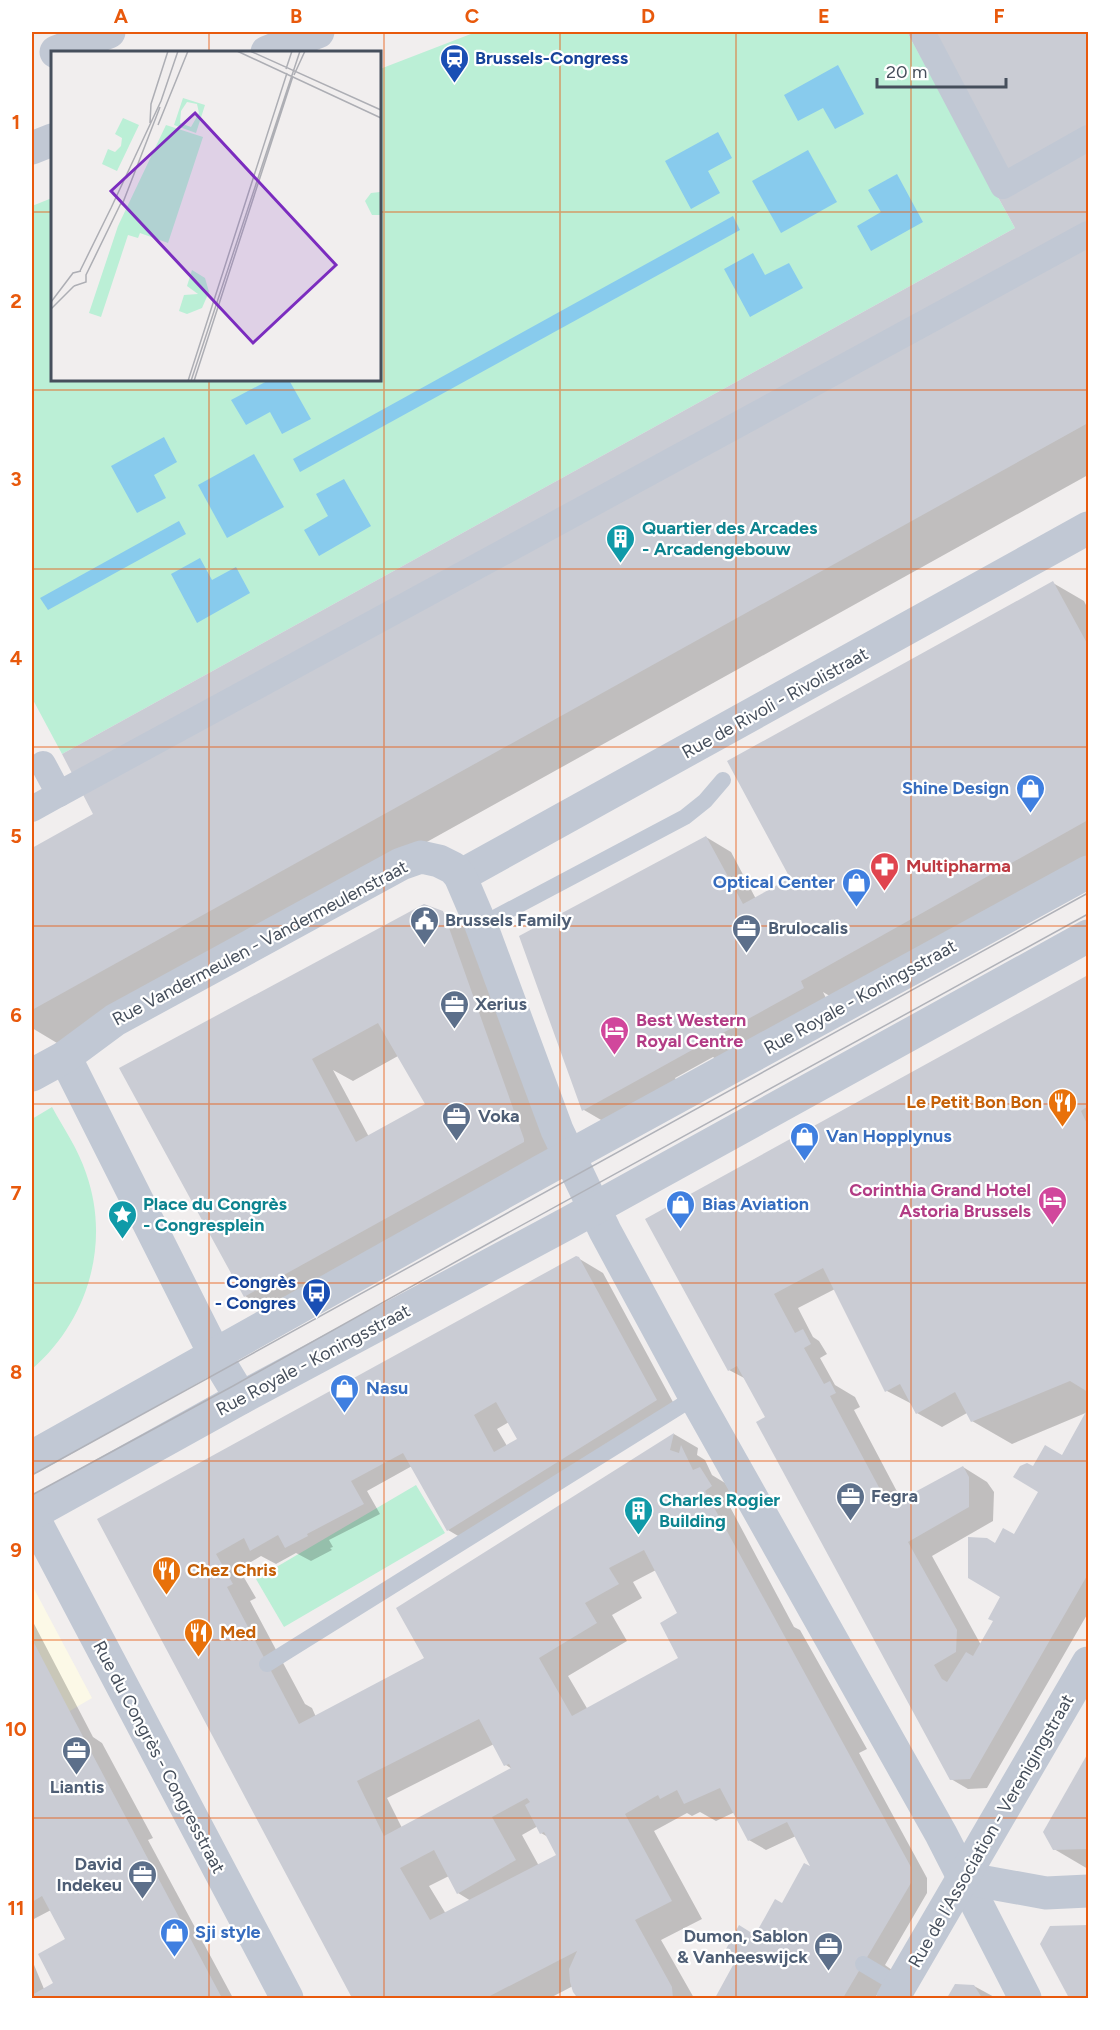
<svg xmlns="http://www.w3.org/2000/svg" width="1120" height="2030" font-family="Figtree,sans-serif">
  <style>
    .commercial { fill: #fcf9e7 }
    .green { fill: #bbefd6 }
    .water { fill: #88cbed }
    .shadow { fill: #0003; fill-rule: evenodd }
    .building { fill: #caccd4; fill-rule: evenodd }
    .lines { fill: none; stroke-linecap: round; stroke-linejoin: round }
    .service { stroke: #c1c8d4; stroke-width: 16 }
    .pedestrian { stroke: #c1c8d4; stroke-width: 26 }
    .minor { stroke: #c1c8d4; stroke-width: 33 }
    .tertiary { stroke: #c1c8d4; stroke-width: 33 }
    .tram { stroke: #b0b2b9; stroke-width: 1.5 }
    .grid { fill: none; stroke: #e8590c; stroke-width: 1.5; stroke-opacity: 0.55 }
    .labels { text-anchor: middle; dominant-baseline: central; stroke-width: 4.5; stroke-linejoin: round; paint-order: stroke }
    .transit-label { font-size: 18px; font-weight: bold; fill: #164399; stroke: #fff; text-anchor: start }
    .culture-label { font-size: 18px; font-weight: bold; fill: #0d838f; stroke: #fff; text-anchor: start }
    .street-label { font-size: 18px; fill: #464f5c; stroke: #fff }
    .shop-label { font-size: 18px; font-weight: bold; fill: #366cbe; stroke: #fff; text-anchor: start }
    .health-label { font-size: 18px; font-weight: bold; fill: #be3a42; stroke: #fff; text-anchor: start }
    .service-label { font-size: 18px; font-weight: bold; fill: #4e5e75; stroke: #fff; text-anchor: start }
    .hotel-label { font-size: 18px; font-weight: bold; fill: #b23c85; stroke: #fff; text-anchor: start }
    .food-label { font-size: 18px; font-weight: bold; fill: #c56008; stroke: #fff; text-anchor: start }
    .inset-road { fill: none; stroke: #adaeb4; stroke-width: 1.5 }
    .view { fill: #7b2cbf; fill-opacity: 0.15; stroke: #7b2cbf; stroke-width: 3 }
    .inset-edge { fill: none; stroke: #464f5c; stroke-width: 3 }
    .neatline { fill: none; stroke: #e8590c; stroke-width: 2 }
    .grid-label { font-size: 20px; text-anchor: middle; font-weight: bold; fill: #e8590c }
  </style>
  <rect width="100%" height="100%" fill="#f1eeee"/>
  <polygon class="commercial" points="32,1585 92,1698 32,1733"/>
  <g class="green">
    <polygon points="476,32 907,32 1015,228 62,754 32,698 32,206 52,198 52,380 380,380 380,69"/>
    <path d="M52,1107c12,22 26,42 34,66 25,70 2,148 -54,196v-250z"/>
    <polygon points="416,1485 445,1533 284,1627 256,1579"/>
  </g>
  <g class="water">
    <polygon points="838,65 864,114 835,129 823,108 798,121 784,95"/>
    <polygon points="718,132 732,158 708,171 720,193 691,209 665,161"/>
    <polygon points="808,150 837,202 781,233 752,181"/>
    <polygon points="897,174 923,222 871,251 857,226 881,212 868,190"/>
    <polygon points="733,216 740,230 300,472 293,459"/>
    <polygon points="753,253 765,275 789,263 803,288 750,317 724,269"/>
    <polygon points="269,380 289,380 311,419 282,434 270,412 246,425 231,400"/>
    <polygon points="164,437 177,462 154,475 166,498 137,513 111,466"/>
    <polygon points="254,454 284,507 227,538 198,485"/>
    <polygon points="344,479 371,526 319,556 304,530 328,516 316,494"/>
    <polygon points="179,521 186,534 48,610 40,598"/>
    <polygon points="200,558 212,580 236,567 250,593 197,623 171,574"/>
  </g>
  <g class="shadow">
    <polygon points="909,32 1088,32 1088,475 63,1044 57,1043 32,1028 32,849 95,814 1019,228 1016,227"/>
    <polygon points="1053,583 1084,601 1088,609 1088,855 833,998 823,992 828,1002 720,1062 713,1057 675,1078 679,1085 608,1124 584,1110 521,937 706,837 731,852 756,899 792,879"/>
    <path d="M442,912l40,24 73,221 -285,153 -25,-14 -124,-227zM398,1056l29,49 -58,32 -36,-67 20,11z"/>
    <path d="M1088,977v636l-101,175 -19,1 -17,-10 -183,-362 -22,-38 -17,-9 96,-248zM835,1289l52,102 25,13 5,9 25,14 25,-14 5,8 40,23 76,-32 -26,45 -29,11 7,23 -25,45 -19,8 6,53 -7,24 -14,24 -49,-89 61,-35 1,-29 -7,-10 -24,-15 -61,34 -48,-91 6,-3 -5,-10 -20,-12 -15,-27 7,-4 -8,-13 -6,-4 -15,-29z"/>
    <path d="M578,1258l25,15 77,142 -215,125 -17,-10 -36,-64 -45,25 13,23 -51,26 4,7 -3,1 2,2 -21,11 -15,-8 -20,11 -15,-8 -22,13 17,29 -6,3 55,103 7,4 4,9 110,-59 112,-136 136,-88 24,14 -1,7 8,5 7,15 13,8 11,18 -7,4 65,122 6,3 67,119 -8,4 68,125v15l-42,72 7,5 -17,28h-159l24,-42 74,-87 -18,-33 -30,14 -17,-10 -14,-28 -19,9 -16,-9 -8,4 -5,-3 -33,18 48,88 -41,21 33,58h-119l3,-2 -5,-10 -23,12h-197l-254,-478zM509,1422l10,18 -12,6 -10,-17zM656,1570l24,44 2,45 -94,51 -20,-34 59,-35 -15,-26 30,-17 -9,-16zM494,1744l12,21 6,4 -110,59 -15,-30zM538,1826l3,7 7,4 10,19 -19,10 -17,-31zM449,1876l9,17 13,8 -25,13 -17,-28z"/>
    <polygon points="32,1620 93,1737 102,1743 153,1838 148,1840 233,1998 32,1998 32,1960 44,1989 55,1984 67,1940 51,1910 32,1920"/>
    <polygon points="1088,1756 1088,1869 1054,1849 1045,1832"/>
    <polygon points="1088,1926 1088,1998 1071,1998 1050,1927"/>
    <polygon points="956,1986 974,1986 996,1998 949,1998"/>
  </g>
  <g class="building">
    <polygon points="907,32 1088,32 1088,423 32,1010 32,848 93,814 62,754 1015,228"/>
    <polygon points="1053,581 1088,645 1088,820 801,981 804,988 582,1111 519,936 706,836 743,904 790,878 727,761"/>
    <path d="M424,904l19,7 81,228v3l-280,155 -125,-229zM378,1023l47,81 -69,38 -44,-83z"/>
    <polygon points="1088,975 1088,1106 1081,1111 1088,1126 1088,1392 1070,1381 971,1422 955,1392 916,1414 900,1384 885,1392 823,1268 774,1294 795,1333 803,1329 811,1344 804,1348 824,1384 830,1381 836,1393 830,1396 889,1506 963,1466 969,1477 969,1507 908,1542 957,1630 956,1652 934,1665 942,1679 947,1682 966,1652 973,1656 993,1621 988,1619 1000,1597 968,1578 968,1537 987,1538 995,1543 1003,1528 1014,1534 1038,1492 1013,1477 1020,1466 1027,1463 1033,1466 1045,1445 1062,1455 1088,1408 1088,1574 970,1779 950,1780 756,1422 765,1417 737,1366 728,1371 645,1219"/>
    <path d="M576,1256l3,1 78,143 -210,131 -44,-78 -52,28 13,23 -57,30 1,2 -23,12 -7,-13 -28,16 -6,-13 -28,16 17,30 -6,3 72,137 125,-66 -28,-50 278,-175 -4,17 9,3 2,-8 12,25 7,-3 12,19 -7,5 206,376v16l-68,115h-128l23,-42 -12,-7 13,-24 16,10 20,-36 7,4 22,-40 6,3 -23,-44 -39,19 -28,-53 -36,16 -7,-14 -17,9 -2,-4 -33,19 47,87 -37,19 37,67 1,11h-100l3,-2 -3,-4 -3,-10 -1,-13 8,-18 -91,47h-134l-255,-479zM496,1402l21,37 -23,13 -20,-37zM644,1550l33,63 -17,10 18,35 -106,58 -33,-58 58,-35 -12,-20 34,-19 -10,-16zM479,1719l25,47 5,-2 2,4 -127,68 -27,-55zM527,1798l3,4 -5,3 15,29 4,-2 12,23 -126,65 -30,-52 34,-18 23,44 59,-34 -24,-43z"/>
    <polygon points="32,1639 89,1748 222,1998 32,1998 32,1995 53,1983 38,1954 65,1939 42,1896 32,1902"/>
    <polygon points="1088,1753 1088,1849 1053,1850 1043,1832"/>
    <polygon points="1088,1925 1088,1998 1069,1998 1040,1944 1050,1926"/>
    <polygon points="955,1984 974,1985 982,1998 947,1998"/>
  </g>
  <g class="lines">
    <g class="service">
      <polyline points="481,925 685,817 705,801 723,780"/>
      <polyline points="267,1664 695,1397"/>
      <polyline points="863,1964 900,1986"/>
    </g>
    <g class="pedestrian">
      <polyline points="922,32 1003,186 1088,138"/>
      <polyline points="59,794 1088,234"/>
      <polyline points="32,809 59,794 43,764"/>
    </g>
    <g class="minor">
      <polyline points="460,876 1088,528"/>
      <polyline points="65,1057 215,1355 241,1398"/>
      <polyline points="32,1075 65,1057 115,1020 401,864 421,857 439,861 453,868 460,876 481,925 557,1130 605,1231 695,1397 941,1834 1025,1998"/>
      <polyline points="32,1515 287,1998"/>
      <polyline points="963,1878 1046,1893 1088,1891"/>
      <polyline points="893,1998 1088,1663"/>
    </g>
    <g class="tertiary">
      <polyline points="56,52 109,32"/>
      <polyline points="267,52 318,32"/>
      <polyline points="32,148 52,140"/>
      <polyline points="32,1457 540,1172 1088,872"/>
      <polyline points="32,1514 241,1398 568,1223 1088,936"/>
    </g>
    <g class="tram">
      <polyline points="32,1475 1088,893"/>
      <polyline points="32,1495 233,1386 493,1241 1088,914"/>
    </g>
  </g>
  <path class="grid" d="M209,32v20M384,32v1966M560,32v1966M736,32v1966M911,32v1966M32,212h20M380,212h708M209,380v1618M32,390h1056M32,569h1056M32,747h1056M32,926h1056M32,1104h1056M32,1283h1056M32,1461h1056M32,1640h1056M32,1818h1056"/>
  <defs>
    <symbol id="station-pin" viewBox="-11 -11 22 30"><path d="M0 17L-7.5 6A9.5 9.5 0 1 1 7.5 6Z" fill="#1a4fb4" stroke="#fff"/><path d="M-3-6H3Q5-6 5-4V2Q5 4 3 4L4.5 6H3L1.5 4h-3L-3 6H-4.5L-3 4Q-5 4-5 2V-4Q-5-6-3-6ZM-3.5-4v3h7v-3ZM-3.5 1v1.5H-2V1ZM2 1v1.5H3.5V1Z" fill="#fff"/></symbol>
    <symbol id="building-pin" viewBox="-11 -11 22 30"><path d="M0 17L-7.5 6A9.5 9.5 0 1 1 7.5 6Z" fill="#0f9aa8" stroke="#fff"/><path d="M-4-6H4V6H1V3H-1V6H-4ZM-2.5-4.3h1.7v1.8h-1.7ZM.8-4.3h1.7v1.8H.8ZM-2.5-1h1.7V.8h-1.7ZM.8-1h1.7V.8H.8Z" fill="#fff"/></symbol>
    <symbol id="shop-pin" viewBox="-11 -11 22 30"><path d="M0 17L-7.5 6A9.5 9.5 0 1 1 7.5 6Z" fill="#3f7fe0" stroke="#fff"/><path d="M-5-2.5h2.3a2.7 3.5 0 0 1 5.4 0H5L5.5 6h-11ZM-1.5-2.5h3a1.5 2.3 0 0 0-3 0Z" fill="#fff"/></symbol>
    <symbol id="pharmacy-pin" viewBox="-11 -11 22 30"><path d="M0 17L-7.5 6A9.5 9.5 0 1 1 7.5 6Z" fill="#e0444e" stroke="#fff"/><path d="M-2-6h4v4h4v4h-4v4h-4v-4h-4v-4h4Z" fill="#fff"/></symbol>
    <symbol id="civic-pin" viewBox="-11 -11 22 30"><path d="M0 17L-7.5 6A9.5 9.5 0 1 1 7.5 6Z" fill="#5c6f8a" stroke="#fff"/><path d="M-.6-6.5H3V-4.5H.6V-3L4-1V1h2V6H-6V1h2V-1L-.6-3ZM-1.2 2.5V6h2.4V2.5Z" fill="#fff"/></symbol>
    <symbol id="office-pin" viewBox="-11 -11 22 30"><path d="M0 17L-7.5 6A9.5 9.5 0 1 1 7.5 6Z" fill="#5c6f8a" stroke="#fff"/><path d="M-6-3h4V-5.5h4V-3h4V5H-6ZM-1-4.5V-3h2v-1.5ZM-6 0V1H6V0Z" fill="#fff"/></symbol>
    <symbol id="hotel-pin" viewBox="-11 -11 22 30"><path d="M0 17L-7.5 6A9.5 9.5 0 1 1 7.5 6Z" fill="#d1479c" stroke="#fff"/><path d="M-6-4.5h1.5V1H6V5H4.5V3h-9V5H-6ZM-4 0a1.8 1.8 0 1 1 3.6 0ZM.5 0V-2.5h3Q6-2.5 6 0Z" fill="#fff"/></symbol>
    <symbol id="restaurant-pin" viewBox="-11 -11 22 30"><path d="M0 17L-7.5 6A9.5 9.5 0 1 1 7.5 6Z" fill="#e8710a" stroke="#fff"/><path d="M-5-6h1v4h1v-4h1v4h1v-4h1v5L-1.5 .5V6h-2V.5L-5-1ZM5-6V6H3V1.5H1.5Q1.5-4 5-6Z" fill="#fff"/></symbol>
    <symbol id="sight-pin" viewBox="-11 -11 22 30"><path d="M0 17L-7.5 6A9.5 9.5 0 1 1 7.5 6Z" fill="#0f9aa8" stroke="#fff"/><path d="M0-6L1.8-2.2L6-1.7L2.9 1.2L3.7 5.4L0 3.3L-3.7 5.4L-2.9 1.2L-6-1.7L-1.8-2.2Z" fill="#fff"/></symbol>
    <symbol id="bus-pin" viewBox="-11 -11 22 30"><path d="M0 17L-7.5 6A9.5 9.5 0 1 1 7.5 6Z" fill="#1a4fb4" stroke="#fff"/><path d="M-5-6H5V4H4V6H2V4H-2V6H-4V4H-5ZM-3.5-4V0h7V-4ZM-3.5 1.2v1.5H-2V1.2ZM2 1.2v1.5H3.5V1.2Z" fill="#fff"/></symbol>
  </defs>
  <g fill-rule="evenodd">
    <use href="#station-pin" x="438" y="42" width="33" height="45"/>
    <use href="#building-pin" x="604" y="522" width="33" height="45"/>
    <use href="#shop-pin" x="1014" y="772" width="33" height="45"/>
    <use href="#pharmacy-pin" x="868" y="850" width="33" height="45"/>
    <use href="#shop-pin" x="840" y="866" width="33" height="45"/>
    <use href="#civic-pin" x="408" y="904" width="33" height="45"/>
    <use href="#office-pin" x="730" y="912" width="33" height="45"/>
    <use href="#office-pin" x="438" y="988" width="33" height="45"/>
    <use href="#hotel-pin" x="598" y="1014" width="33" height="45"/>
    <use href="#restaurant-pin" x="1046" y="1086" width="33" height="45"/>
    <use href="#office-pin" x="440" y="1100" width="33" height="45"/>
    <use href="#shop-pin" x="788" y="1120" width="33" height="45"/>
    <use href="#hotel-pin" x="1036" y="1184" width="33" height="45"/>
    <use href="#shop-pin" x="664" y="1188" width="33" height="45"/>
    <use href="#sight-pin" x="106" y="1198" width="33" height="45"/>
    <use href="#bus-pin" x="300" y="1276" width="33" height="45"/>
    <use href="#shop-pin" x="328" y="1372" width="33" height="45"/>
    <use href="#office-pin" x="834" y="1480" width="33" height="45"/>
    <use href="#building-pin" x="622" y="1494" width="33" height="45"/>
    <use href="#restaurant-pin" x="150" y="1554" width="33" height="45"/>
    <use href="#restaurant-pin" x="182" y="1616" width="33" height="45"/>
    <use href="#office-pin" x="60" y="1734" width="33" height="45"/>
    <use href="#office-pin" x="126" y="1858" width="33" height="45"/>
    <use href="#shop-pin" x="158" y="1916" width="33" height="45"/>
    <use href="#office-pin" x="812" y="1930" width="33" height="45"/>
  </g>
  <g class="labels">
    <g class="transit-label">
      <text x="475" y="58">Brussels-Congress</text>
      <text x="296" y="1282" text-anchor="end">Congrès<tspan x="296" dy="21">- Congres</tspan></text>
    </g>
    <g class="culture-label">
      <text x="642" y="528">Quartier des Arcades<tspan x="642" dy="21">- Arcadengebouw</tspan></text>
      <text x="143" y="1204">Place du Congrès<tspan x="143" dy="21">- Congresplein</tspan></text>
      <text x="659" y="1500">Charles Rogier<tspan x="659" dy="21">Building</tspan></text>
    </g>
    <g class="street-label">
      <text transform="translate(775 703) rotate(-29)">Rue de Rivoli - Rivolistraat</text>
      <text transform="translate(260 943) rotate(-28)">Rue Vandermeulen - Vandermeulenstraat</text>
      <text transform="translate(860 997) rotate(-29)">Rue Royale - Koningsstraat</text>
      <text transform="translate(313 1360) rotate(-28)">Rue Royale - Koningsstraat</text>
      <text transform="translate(159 1757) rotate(62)">Rue du Congrès - Congresstraat</text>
      <text transform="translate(991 1831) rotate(-60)">Rue de l'Association - Verenigingstraat</text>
    </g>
    <g class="shop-label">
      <text x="1009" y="788" text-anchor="end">Shine Design</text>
      <text x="835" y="882" text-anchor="end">Optical Center</text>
      <text x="826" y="1136">Van Hopplynus</text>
      <text x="702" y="1204">Bias Aviation</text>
      <text x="366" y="1388">Nasu</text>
      <text x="195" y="1932">Sji style</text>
    </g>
    <g class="health-label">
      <text x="906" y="866">Multipharma</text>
    </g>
    <g class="service-label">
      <text x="445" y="920">Brussels Family</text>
      <text x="768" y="928">Brulocalis</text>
      <text x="475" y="1004">Xerius</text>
      <text x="478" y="1116">Voka</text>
      <text x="871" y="1496">Fegra</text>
      <text x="77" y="1787" text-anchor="middle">Liantis</text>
      <text x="122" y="1864" text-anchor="end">David<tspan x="122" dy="21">Indekeu</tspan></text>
      <text x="808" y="1936" text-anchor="end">Dumon, Sablon<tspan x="808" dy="21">&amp; Vanheeswijck</tspan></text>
    </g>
    <g class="hotel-label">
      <text x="636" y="1020">Best Western<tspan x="636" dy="21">Royal Centre</tspan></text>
      <text x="1031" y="1190" text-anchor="end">Corinthia Grand Hotel<tspan x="1031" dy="21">Astoria Brussels</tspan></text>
    </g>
    <g class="food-label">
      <text x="1042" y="1102" text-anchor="end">Le Petit Bon Bon</text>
      <text x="187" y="1570">Chez Chris</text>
      <text x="220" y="1632">Med</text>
    </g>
  </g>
  <g transform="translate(51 51)">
    <rect width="330" height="330" fill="#f1eeee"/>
    <path d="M132,47l22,7 -9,28 -22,-8zM136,51l10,2 2,9 -8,14 -11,-4 1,-12zM72,67l16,7 -22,46 -15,-7 6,-15 7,3 6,-6 1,-8 -7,-4zM115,74l37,12 -35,106 -28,-10 -2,5 -10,-3 -27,82 -12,-4 29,-87zM329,141l1,23h-9l-7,-14 6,-8zM141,219l13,8 4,14 -7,16 -15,6 -8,-3 5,-16 14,-1 -11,-8z" fill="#bbefd6" fill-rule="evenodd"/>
    <path class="inset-road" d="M186,0l144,67M199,0l131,59M235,18l6,-18M243,24l11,-24M99,72l1,-19 17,-53M107,74l30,-74M71,154l38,-98M60,157l50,-107 17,-50M29,220l31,-63M23,235l12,-4v-7l35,-72M0,251l22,-29 8,-2M0,258l23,-23M137,330l99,-308M140,330l109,-330M143,330l99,-305"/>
    <path class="view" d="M144,62l141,152 -83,78 -142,-152z"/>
    <rect width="330" height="330" class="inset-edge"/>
  </g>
  <rect width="1120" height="2030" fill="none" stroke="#ffffff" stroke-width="66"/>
  <path d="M877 78v9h129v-9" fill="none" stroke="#464f5c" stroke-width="3"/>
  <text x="886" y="78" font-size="18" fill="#464f5c" stroke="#ffffff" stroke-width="4.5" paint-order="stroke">20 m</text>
  <rect x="33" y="33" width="1054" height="1964" class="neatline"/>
  <g class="grid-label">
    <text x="121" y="23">A</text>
    <text x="296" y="23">B</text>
    <text x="472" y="23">C</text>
    <text x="648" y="23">D</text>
    <text x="824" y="23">E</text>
    <text x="999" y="23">F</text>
    <text x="16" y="129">1</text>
    <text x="16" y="308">2</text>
    <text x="16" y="486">3</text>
    <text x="16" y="665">4</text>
    <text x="16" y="843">5</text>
    <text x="16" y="1022">6</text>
    <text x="16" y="1200">7</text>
    <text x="16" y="1379">8</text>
    <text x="16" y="1557">9</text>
    <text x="16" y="1736">10</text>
    <text x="16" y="1915">11</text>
  </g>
</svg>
